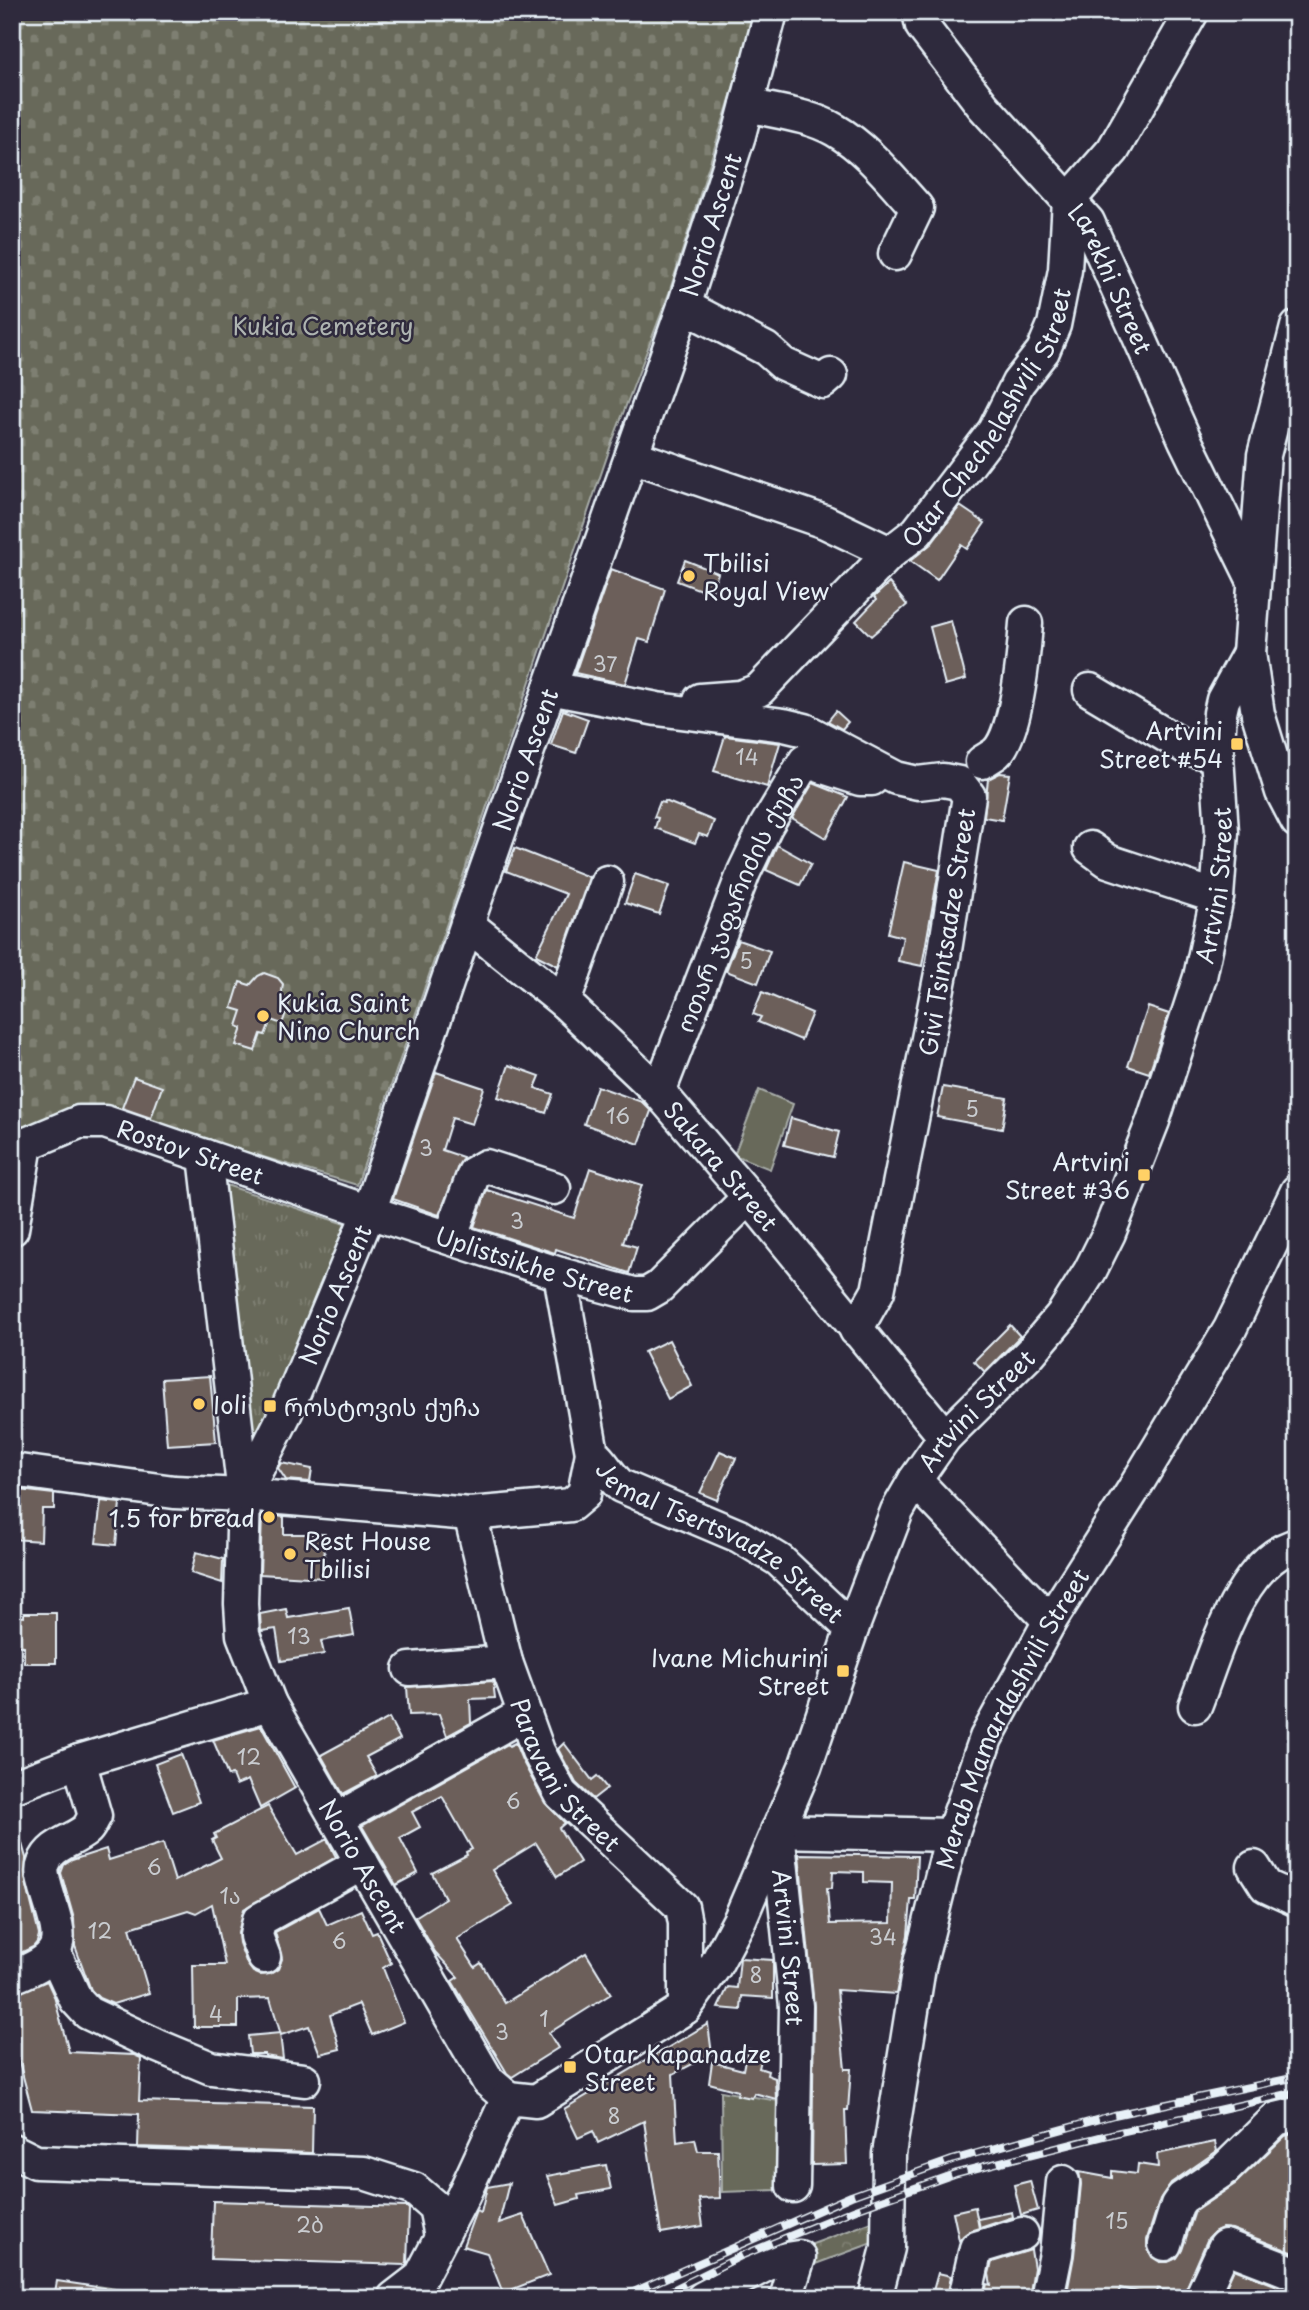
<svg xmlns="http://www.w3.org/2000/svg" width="1309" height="2310" font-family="'Playpen Sans','Noto Sans Georgian',sans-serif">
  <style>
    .grass { fill: url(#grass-tufts); stroke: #a8ada9; stroke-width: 2 }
    .forest { fill: url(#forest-crowns); stroke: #a8ada9; stroke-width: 2 }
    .cemetery { fill: url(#cemetery-stones); stroke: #a8ada9; stroke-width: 2 }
    .pitch { fill: #68695a; stroke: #a8ada9; stroke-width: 2 }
    .building { fill: #6c5e5a; stroke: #e8f1f8; stroke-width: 2; fill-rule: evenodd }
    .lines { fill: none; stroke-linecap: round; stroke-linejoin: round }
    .minor-casing { stroke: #e8f1f8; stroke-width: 37 }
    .minor { stroke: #2f2a3d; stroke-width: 32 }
    .rail-casing { stroke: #e8f1f8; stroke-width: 8 }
    .rail { stroke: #2f2a3d; stroke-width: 5; stroke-dasharray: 16; stroke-linecap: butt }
    .poi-dot { fill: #ffd166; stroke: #2f2a3d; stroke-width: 2.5 }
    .labels { text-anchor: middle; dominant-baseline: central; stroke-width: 5; stroke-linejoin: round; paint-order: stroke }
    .number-label { font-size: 21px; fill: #c9ccd0 }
    .street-label { font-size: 24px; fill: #e8f1f8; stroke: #2f2a3d }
    .park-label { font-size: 24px; fill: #aeb4b1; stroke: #2f2a3d }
    .poi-label { font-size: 24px; fill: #e8f1f8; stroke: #2f2a3d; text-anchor: start }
  </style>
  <defs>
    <pattern id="grass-tufts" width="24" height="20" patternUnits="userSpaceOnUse" patternTransform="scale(1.75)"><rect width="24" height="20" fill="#68695a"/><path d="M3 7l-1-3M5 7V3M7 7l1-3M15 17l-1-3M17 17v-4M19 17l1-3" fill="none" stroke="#7e7f72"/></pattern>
    <pattern id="forest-crowns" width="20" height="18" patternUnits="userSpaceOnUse" patternTransform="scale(1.75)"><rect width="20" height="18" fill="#68695a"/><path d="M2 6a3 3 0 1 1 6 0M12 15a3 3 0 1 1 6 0" fill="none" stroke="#7e7f72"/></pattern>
    <pattern id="cemetery-stones" width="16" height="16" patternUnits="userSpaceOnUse" patternTransform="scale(1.75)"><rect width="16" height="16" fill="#68695a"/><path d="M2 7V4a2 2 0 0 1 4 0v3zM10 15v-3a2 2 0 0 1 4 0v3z" fill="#7e7f72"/></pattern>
  </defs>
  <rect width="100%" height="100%" fill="#2f2a3d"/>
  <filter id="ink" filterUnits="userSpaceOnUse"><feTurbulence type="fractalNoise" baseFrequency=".0143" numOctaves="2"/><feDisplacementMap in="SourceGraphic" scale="14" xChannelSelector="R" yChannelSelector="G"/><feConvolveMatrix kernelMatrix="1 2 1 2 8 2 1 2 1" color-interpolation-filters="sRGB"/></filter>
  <g filter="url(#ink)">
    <g class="grass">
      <polygon points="226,1185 351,1226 248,1464"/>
      <polygon points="96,2286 155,2295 154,2298 94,2298"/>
    </g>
    <polygon class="forest" points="880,2219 875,2242 799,2270 807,2246"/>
    <polygon class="cemetery" points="26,12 755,12 745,51 669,293 611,445 357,1185 93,1106 12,1132 12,16"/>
    <g class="pitch">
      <polygon points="759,1090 793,1104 770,1169 734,1155"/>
      <polygon points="721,2091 778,2101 778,2190 722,2192"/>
    </g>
    <g class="building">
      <polygon points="960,506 985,523 967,549 961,545 937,580 910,561 932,543"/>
      <polygon points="685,560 718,573 711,594 677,581"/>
      <polygon points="611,569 665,589 649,642 639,639 625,684 575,673"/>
      <polygon points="889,583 907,605 871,636 856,621 876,600 874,597"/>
      <polygon points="951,621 966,679 945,685 930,627"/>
      <polygon points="563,710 588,719 576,753 551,745"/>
      <polygon points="836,711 848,722 842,729 828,721"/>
      <polygon points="725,736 780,743 767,787 714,771"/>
      <polygon points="1000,773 1010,774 1002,820 984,817 988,779"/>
      <polygon points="813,783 848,797 826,838 792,818"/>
      <polygon points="665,801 714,821 708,837 699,834 695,843 655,828 658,818 654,817 660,802 664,803"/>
      <polygon points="777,845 811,864 800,885 766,870"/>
      <polygon points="515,848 589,877 558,966 536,955 566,894 506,871"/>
      <polygon points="904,862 939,870 922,966 898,961 903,937 888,933"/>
      <polygon points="635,874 669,886 659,914 625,903"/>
      <polygon points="738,940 770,951 758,983 726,971"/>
      <polygon points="264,973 278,978 283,984 281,998 290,1001 282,1024 271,1020 265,1035 261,1034 255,1051 236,1045 242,1028 237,1026 242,1011 232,1008 240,982 250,985 258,976"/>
      <polygon points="762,992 812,1013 801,1040 758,1022 761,1017 753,1014"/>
      <polygon points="1148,1007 1169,1014 1149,1073 1128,1066"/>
      <polygon points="509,1065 540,1076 535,1088 553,1094 546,1113 498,1097"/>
      <polygon points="436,1072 484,1088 472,1124 452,1118 442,1150 463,1157 439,1215 393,1199"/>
      <polygon points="134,1077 162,1087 151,1118 122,1108"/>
      <polygon points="597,1086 642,1102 651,1111 639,1144 584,1124"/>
      <polygon points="943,1087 1007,1098 1002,1129 937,1117"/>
      <polygon points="791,1118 839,1132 833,1157 784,1145"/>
      <polygon points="590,1168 642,1185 623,1243 637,1247 629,1273 556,1249 555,1253 474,1227 487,1190 574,1218"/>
      <polygon points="1010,1325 1020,1336 985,1372 974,1361"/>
      <polygon points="669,1340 692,1386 668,1399 644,1352"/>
      <polygon points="210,1376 216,1442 167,1445 162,1379"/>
      <polygon points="720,1451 736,1458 717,1500 700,1493"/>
      <polygon points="281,1463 312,1469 310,1482 286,1480 278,1468"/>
      <polygon points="19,1490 54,1494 54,1509 42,1509 41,1541 12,1539 12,1512 17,1512"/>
      <polygon points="101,1501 120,1503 116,1545 96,1543"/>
      <polygon points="262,1515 284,1517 284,1534 325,1534 324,1578 260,1574"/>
      <polygon points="196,1552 223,1559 222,1583 191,1573"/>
      <polygon points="349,1608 354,1635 321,1641 324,1654 281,1661 276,1629 261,1631 260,1614 286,1609 288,1618"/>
      <polygon points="24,1613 56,1613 56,1663 24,1663 24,1646 12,1645 12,1616 24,1617"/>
      <polygon points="493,1681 495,1698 470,1699 471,1723 447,1736 439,1714 409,1715 407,1687"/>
      <polygon points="389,1718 400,1739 366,1757 377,1776 343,1794 321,1755"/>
      <polygon points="261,1726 295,1788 260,1808 248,1780 236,1785 232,1775 228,1776 213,1740"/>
      <polygon points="515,1743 522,1760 545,1803 565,1823 559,1828 580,1862 557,1877 536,1843 492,1870 513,1905 457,1939 475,1967 481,1963 505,2003 586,1953 611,1994 549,2033 558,2048 512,2077 507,2073 452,1981 458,1977 435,1952 415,1917 445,1898 432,1873 467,1855 466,1852 472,1849 442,1796 412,1812 420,1827 400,1838 418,1873 396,1885 362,1826 508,1744 509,1746"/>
      <polygon points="564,1743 592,1780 597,1776 607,1788 593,1799 576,1783 558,1749"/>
      <polygon points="181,1754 199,1802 173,1812 155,1764"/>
      <polygon points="268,1806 297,1855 327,1839 336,1857 244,1909 238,1933 239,1943 247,1964 253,1972 260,1975 270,1974 278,1969 282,1959 275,1932 319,1908 327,1925 361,1910 372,1934 377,1932 391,1963 383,1968 404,2022 372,2035 359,2004 330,2015 340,2049 320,2054 309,2026 281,2035 270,1998 238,1999 238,2027 194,2027 193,1965 225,1965 212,1904 196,1913 188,1910 130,1928 149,1993 113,2004 99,1998 91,1990 75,1946 74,1919 61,1873 64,1865 72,1860 106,1849 109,1860 163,1843 175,1881 221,1858 212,1840 216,1838 214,1834"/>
      <polygon points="12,1825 17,1825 26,1858 25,1878 39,1935 37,1942 33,1947 12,1957"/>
      <path d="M799,1854l118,2 -2,44h-4l-3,35 -12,59 -59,-4 8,79h6l-3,41h-3l2,54 -35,1 2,-159zM833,1871l31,1v10l28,1 -1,40 -61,1 -3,-36h5z"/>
      <polygon points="740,1958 773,1960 773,1998 742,1996 741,2010 718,2008 728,1987 737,1988"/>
      <polygon points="47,1981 54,1996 69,2052 134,2055 141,2058 139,2101 313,2106 312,2153 138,2147 139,2114 32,2110 12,2035 12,1995"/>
      <polygon points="708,2024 712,2054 673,2074 677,2142 695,2139 698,2151 718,2151 720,2198 699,2199 703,2226 661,2233 644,2121 598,2143 593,2131 578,2138 564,2109"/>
      <polygon points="280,2033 283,2059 265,2056 265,2054 250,2054 248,2036"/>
      <polygon points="747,2049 763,2052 759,2068 768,2071 767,2075 775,2078 776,2099 754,2093 752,2098 737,2095 738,2091 709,2083 712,2062 743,2070"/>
      <polygon points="1292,2134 1297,2137 1297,2254 1232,2229 1222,2228 1214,2232 1208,2238 1184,2294 1158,2289 1156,2296 1120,2288 1117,2298 1066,2298 1074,2256 1081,2184 1079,2172 1112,2178 1112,2171 1137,2174 1138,2164 1158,2167 1157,2154 1215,2142 1217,2151 1171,2183 1160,2199 1147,2239 1147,2247 1152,2257 1160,2262 1168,2262 1177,2258 1182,2250 1195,2211 1235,2184 1285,2136"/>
      <polygon points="606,2165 611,2189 578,2195 579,2199 558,2205 547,2176"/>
      <polygon points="1030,2181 1038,2210 1021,2215 1014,2185"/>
      <polygon points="509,2183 499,2223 523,2215 549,2275 503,2293 487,2253 463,2246 476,2211 481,2213 487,2187"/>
      <polygon points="213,2201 407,2207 409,2209 407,2263 406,2265 211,2259"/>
      <polygon points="975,2207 979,2228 970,2231 959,2240 953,2212"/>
      <polygon points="1012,2212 1013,2217 980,2228 978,2219"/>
      <polygon points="1031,2250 1034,2268 1029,2298 984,2298 987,2284 991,2285 989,2274 992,2262"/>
      <polygon points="1234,2269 1280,2287 1278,2298 1221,2298"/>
      <polygon points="938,2273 951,2276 947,2298 931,2298"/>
      <polygon points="57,2281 104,2288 104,2298 54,2298"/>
    </g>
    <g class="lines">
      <defs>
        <g id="minor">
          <path id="s1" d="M919,12l3,14 61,80 105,116 97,218 68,139"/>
          <path d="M747,105c29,7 62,10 88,25 33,19 57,51 82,78l-22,46"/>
          <polyline points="684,306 766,349 783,364 823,382 831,375"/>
          <polyline points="1297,327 1264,455 1249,653 1258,714 1282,792 1297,821"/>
          <polyline points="632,456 825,522 890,553"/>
          <polyline points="550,688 657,709 784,725 805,730 896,778 918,783 943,780 959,783 969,796 943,963 878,1291 856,1330"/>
          <polyline points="1090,690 1187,748 1217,756"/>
          <path id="s2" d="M700,700l40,-3 19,-7 131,-137 27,-21 77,-101 24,-48 25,-32 11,-26 11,-55 4,-70 44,-50 79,-138"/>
          <path d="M982,762c5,-3 10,-6 14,-9 21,-19 28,-102 30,-130"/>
          <polyline points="1090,848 1108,861 1217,897"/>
          <path id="s3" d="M467,924l97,78 95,90 90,105 196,240"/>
          <polyline points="564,1002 607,882"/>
          <path id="s4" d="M659,1092l85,-220 22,-46 39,-65 55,18h12"/>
          <path id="s5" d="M12,1150l67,-28h26l264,90 191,62 74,20h13l12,-7 90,-90"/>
          <path id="s6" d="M205,1156l39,339 -3,109 2,31 27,69 218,377 20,17"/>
          <polyline points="12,1229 26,1144"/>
          <polyline points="450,1238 474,1173 486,1166 554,1188"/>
          <path id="s7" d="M592,1453c12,10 17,23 29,33l118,50 40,24 73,69"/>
          <polyline points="12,1470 174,1492 244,1495 470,1514 571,1505 584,1494 592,1453 560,1274"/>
          <polyline points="915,1480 1050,1621"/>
          <path id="s8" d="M244,1495l42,-83 83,-200 98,-288 217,-618 55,-171 32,-123"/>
          <path id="s9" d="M470,1514l36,148 32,89 23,43 121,113 3,16v85"/>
          <polyline points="410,1669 506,1662"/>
          <path d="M1195,1706c20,-50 44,-146 102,-161"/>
          <polyline points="12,1787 79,1761 270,1704"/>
          <polyline points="337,1819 524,1714"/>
          <polyline points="777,1831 952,1835"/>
          <path id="s10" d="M778,1832l18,174 -3,180"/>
          <polyline points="1254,1867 1266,1886 1297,1900"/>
          <polyline points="54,1952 76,2000 88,2013 158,2046 211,2068 304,2080"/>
          <polyline points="264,1957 256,1936 259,1920 362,1863"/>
          <path d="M12,1977c58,-22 50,-36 34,-88 -2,-9 -6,-17 -2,-26 6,-18 29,-22 42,-33 4,-3 6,-10 9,-14l-16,-55"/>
          <path id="s11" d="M508,2098l28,3 149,-93 30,-42 25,-47 65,-152 47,-138 45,-118 18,-31 30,-43 85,-84 33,-39 27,-43 19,-38 44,-112 47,-144 17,-80 5,-65 -5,-76 3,-43 3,-13 26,-47"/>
          <polyline points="12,2150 36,2162 364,2173 414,2189 435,2207 441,2236"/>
          <polyline points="1165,2244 1177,2205 1182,2198 1225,2169 1276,2119 1297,2114"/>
          <polyline points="394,2298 420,2278 463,2196 508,2098"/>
          <polyline points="703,2298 773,2261 799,2257 786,2298"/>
          <path id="s12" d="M875,2298l13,-50 1,-94 30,-187 33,-132 34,-97 64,-117 82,-129 98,-163 67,-138"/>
          <polyline points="965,2298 976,2248 1022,2234"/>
          <polyline points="1047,2298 1056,2254 1063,2182"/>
          <polyline points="1201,2298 1225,2246 1297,2274"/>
        </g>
      </defs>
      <use href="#minor" class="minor-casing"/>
      <use href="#minor" class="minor"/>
      <defs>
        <g id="rail">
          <polyline points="620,2298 851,2196 952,2160 1114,2115 1297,2077"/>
          <polyline points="656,2298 743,2255 856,2209 957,2173 1120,2132 1297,2092"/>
        </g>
      </defs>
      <use href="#rail" class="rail-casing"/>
      <use href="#rail" class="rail"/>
    </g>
  </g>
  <g class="poi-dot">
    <circle cx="689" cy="576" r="7"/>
    <rect x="1230" y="737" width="14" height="14" rx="3.5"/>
    <circle cx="263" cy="1016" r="7"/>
    <rect x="1137" y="1168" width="14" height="14" rx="3.5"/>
    <circle cx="199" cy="1404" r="7"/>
    <rect x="263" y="1399" width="14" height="14" rx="3.5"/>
    <circle cx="269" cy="1517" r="7"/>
    <circle cx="290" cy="1554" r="7"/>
    <rect x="836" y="1664" width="14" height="14" rx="3.5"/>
    <rect x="563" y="2060" width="14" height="14" rx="3.5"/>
  </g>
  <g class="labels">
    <g class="number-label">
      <text x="605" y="663">37</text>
      <text x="747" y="756">14</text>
      <text x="746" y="960">5</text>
      <text x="972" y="1108">5</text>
      <text x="618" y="1115">16</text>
      <text x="426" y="1147">3</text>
      <text x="517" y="1220">3</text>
      <text x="299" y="1635">13</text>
      <text x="249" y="1756">12</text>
      <text x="513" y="1800">6</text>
      <text x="154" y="1866">6</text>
      <text x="230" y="1895">1ა</text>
      <text x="100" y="1930">12</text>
      <text x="883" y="1936">34</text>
      <text x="339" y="1940">6</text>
      <text x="756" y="1974">8</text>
      <text x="216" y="2013">4</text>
      <text x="544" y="2018">1</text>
      <text x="502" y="2031">3</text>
      <text x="614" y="2115">8</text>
      <text x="1117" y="2220">15</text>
      <text x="310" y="2224">2ბ</text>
    </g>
    <g class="street-label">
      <text stroke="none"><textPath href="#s8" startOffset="1354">Norio Ascent</textPath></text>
      <text stroke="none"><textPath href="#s1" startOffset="332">Larekhi Street</textPath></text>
      <text stroke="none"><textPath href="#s2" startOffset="420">Otar Chechelashvili Street</textPath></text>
      <text stroke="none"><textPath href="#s8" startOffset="788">Norio Ascent</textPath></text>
      <text stroke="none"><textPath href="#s11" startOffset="1463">Artvini Street</textPath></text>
      <text stroke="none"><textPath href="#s4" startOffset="206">ოთარ ჯაფარიძის ქუჩა</textPath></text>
      <text transform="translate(946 932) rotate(-81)">Givi Tsintsadze Street</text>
      <text stroke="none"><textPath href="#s5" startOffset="189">Rostov Street</textPath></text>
      <text stroke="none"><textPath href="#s3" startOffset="352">Sakara Street</textPath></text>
      <text stroke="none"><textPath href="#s5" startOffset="551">Uplistsikhe Street</textPath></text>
      <text stroke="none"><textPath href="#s8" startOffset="220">Norio Ascent</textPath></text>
      <text stroke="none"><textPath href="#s11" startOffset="875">Artvini Street</textPath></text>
      <text stroke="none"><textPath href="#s7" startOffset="159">Jemal Tsertsvadze Street</textPath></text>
      <text stroke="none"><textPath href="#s12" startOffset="602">Merab Mamardashvili Street</textPath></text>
      <text stroke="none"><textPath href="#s9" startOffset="282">Paravani Street</textPath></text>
      <text stroke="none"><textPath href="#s6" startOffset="742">Norio Ascent</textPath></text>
      <text stroke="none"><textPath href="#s10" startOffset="116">Artvini Street</textPath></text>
    </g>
    <g class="park-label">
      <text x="323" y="325">Kukia Cemetery</text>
    </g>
    <g class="poi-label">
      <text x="703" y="562">Tbilisi<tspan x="703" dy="28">Royal View</tspan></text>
      <text x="1223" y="730" text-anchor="end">Artvini<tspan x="1223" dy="28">Street #54</tspan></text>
      <text x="277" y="1002">Kukia Saint<tspan x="277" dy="28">Nino Church</tspan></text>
      <text x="1130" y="1161" text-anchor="end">Artvini<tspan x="1130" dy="28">Street #36</tspan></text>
      <text x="213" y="1404">Ioli</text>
      <text x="284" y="1406">როსტოვის ქუჩა</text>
      <text x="255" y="1517" text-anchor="end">1.5 for bread</text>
      <text x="304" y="1540">Rest House<tspan x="304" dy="28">Tbilisi</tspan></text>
      <text x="829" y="1657" text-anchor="end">Ivane Michurini<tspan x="829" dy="28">Street</tspan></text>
      <text x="584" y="2053">Otar Kapanadze<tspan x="584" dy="28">Street</tspan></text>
    </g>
  </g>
  <rect width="1309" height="2310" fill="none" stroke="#2f2a3d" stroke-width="42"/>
  <rect x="21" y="21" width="1267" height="2268" fill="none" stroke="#e8f1f8" stroke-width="2.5" filter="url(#ink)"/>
</svg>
